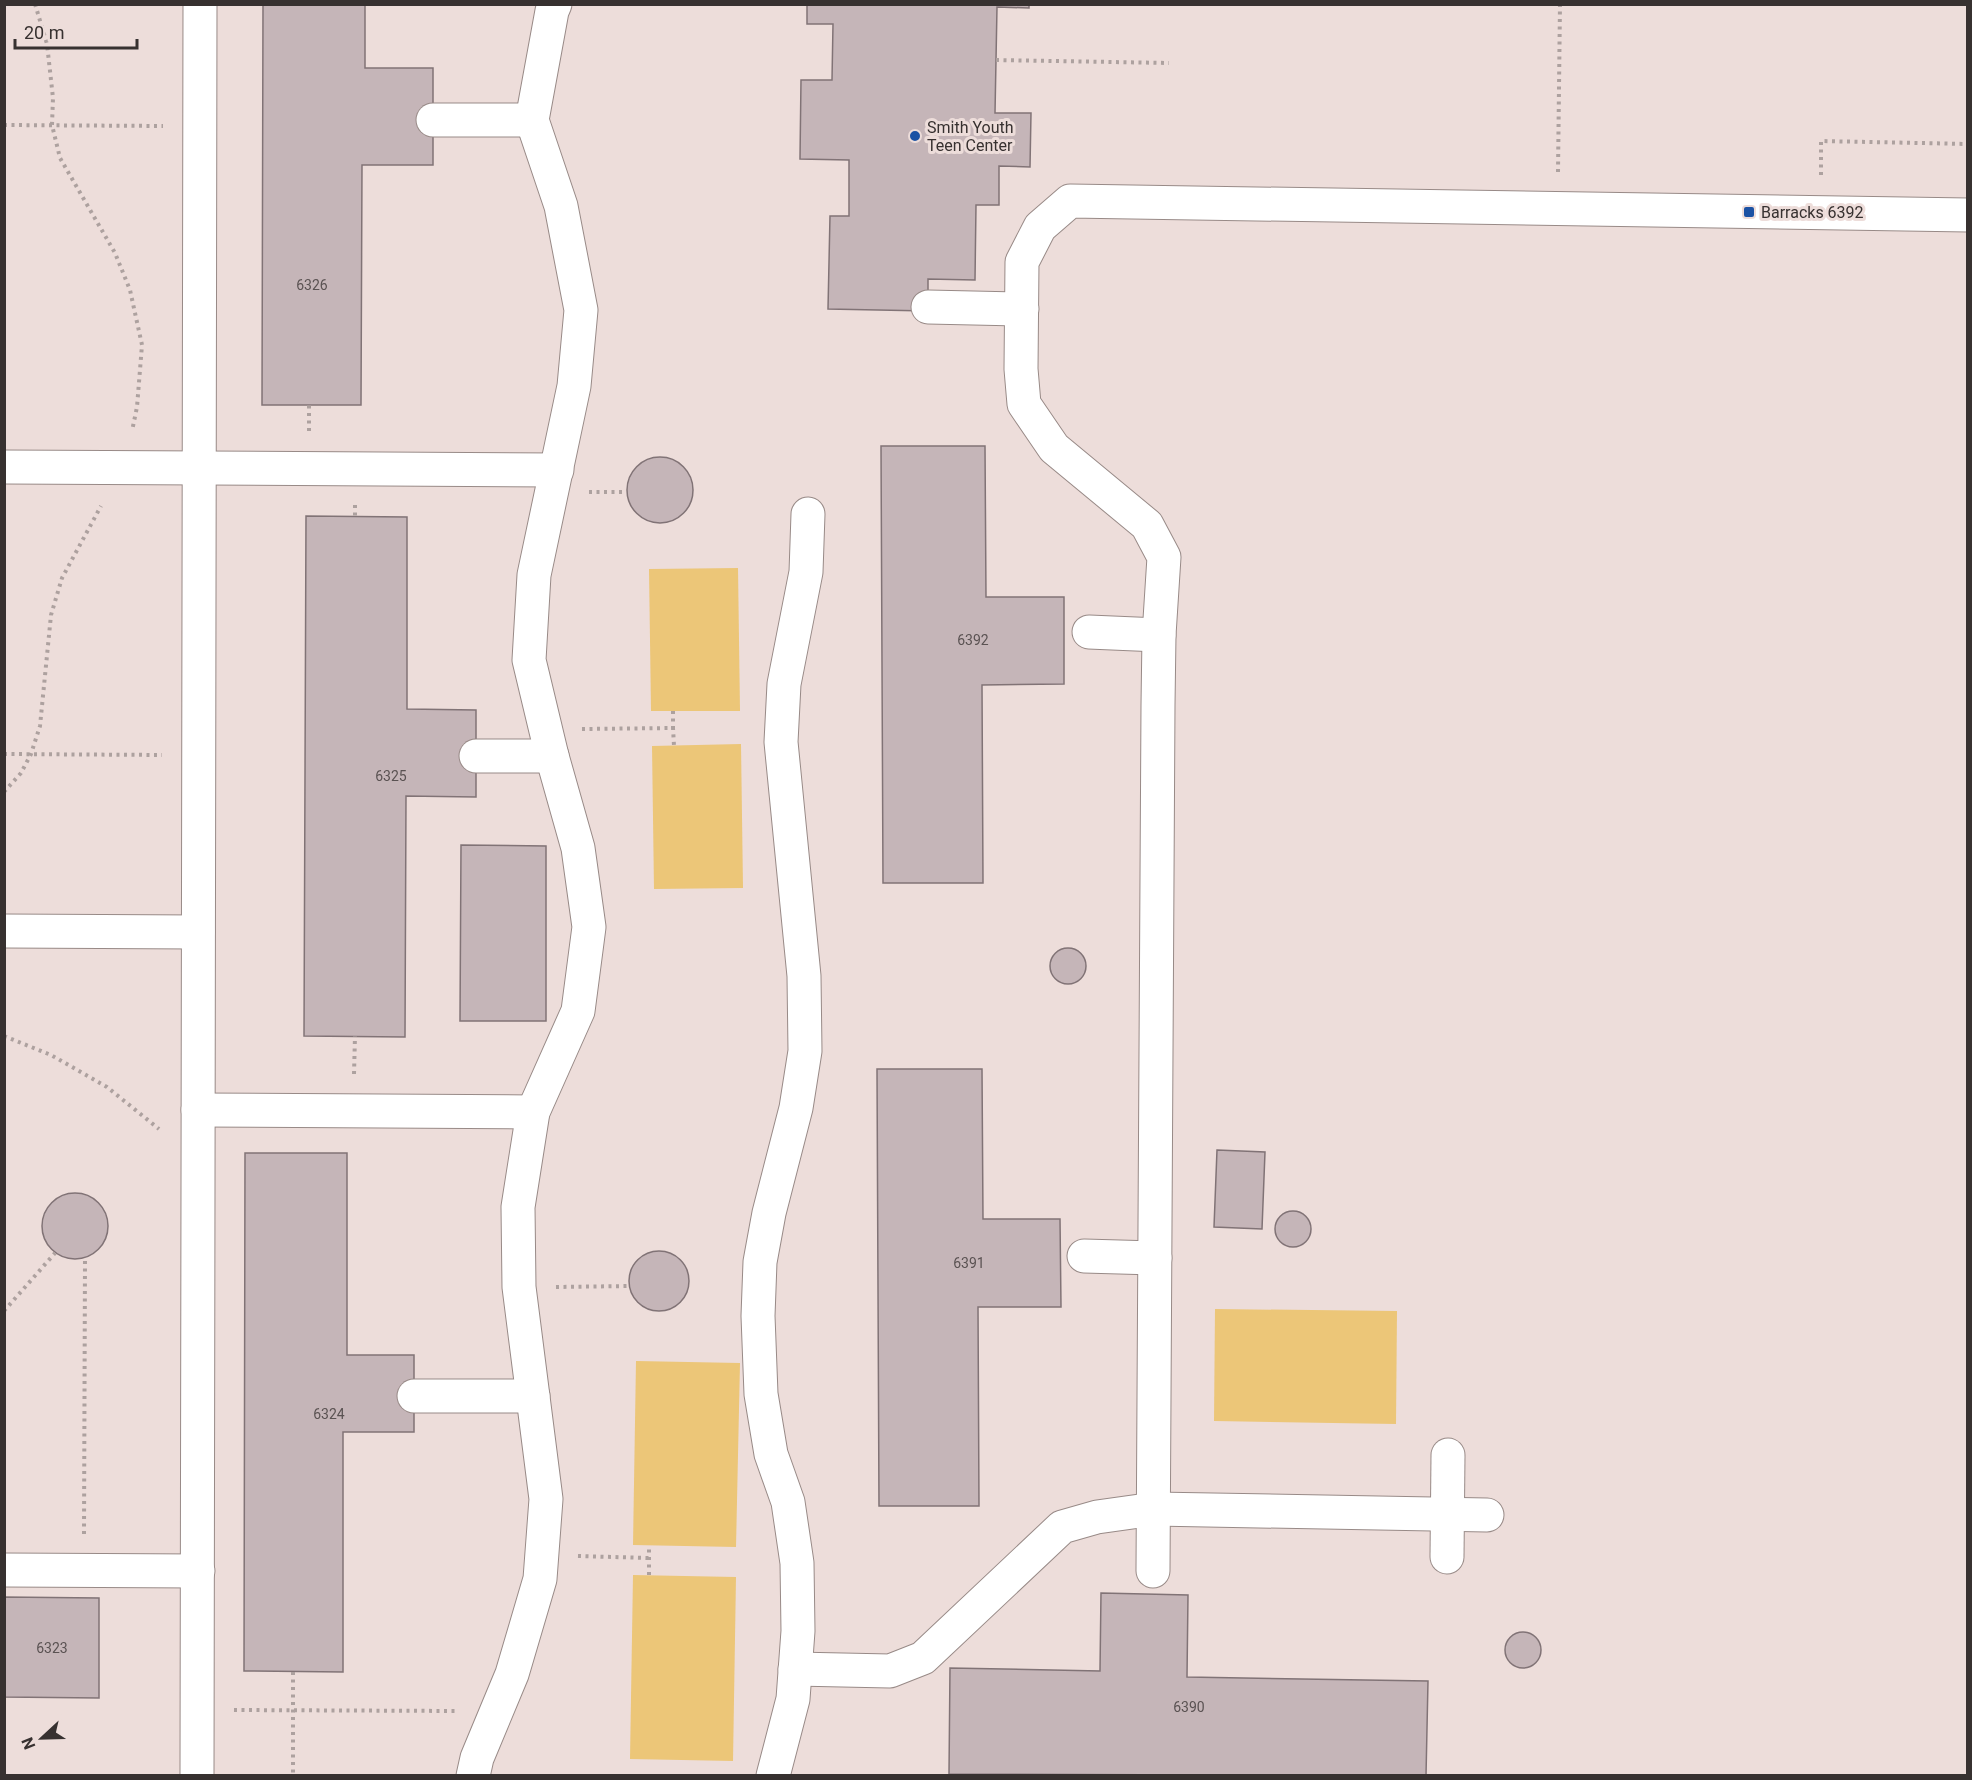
<svg xmlns="http://www.w3.org/2000/svg" width="1972" height="1780" font-family="Roboto,sans-serif">
  <style>
    .green { fill: #ecc678 }
    .building { fill: #c5b5b8; stroke: #817376; stroke-width: 1.5 }
    .lines { fill: none; stroke-linecap: round; stroke-linejoin: round }
    .minor-casing { stroke: #988a87; stroke-width: 35 }
    .path { stroke: #ada19f; stroke-width: 4; stroke-dasharray: 3 4.5; stroke-linecap: butt }
    .minor { stroke: #fff; stroke-width: 33 }
    .poi-dot { fill: #1b52a4; stroke: #edddda; stroke-width: 2 }
    .labels { text-anchor: middle; dominant-baseline: central; stroke-width: 6; stroke-linejoin: round; paint-order: stroke }
    .number-label { font-size: 14px; fill: #5a5252 }
    .poi-label { font-size: 16px; fill: #373130; stroke: #edddda; text-anchor: start }
  </style>
  <rect width="100%" height="100%" fill="#edddda"/>
  <g class="green">
    <polygon points="738,568 740,711 651,711 649,569"/>
    <polygon points="741,744 743,888 654,889 652,746"/>
    <polygon points="1215,1309 1397,1311 1396,1424 1214,1421"/>
    <polygon points="636,1361 740,1363 736,1547 633,1545"/>
    <polygon points="633,1575 736,1577 733,1761 630,1759"/>
  </g>
  <g class="building">
    <polygon points="263,4 365,4 365,68 433,68 433,165 362,165 361,405 262,405"/>
    <polygon points="807,4 1029,4 1029,8 997,7 995,113 1031,113 1030,167 999,166 999,205 976,205 975,280 928,279 928,311 828,309 830,216 849,216 849,160 800,159 801,80 832,80 833,24 807,24"/>
    <polygon points="881,446 985,446 986,597 1064,597 1064,684 982,685 983,883 883,883"/>
    <circle cx="660" cy="490" r="33"/>
    <polygon points="306,516 407,517 407,709 476,710 476,797 406,796 405,1037 304,1036"/>
    <polygon points="461,845 546,846 546,1021 460,1021"/>
    <circle cx="1068" cy="966" r="18"/>
    <polygon points="877,1069 982,1069 983,1219 1060,1219 1061,1307 978,1307 979,1506 879,1506"/>
    <polygon points="1217,1150 1265,1152 1262,1229 1214,1227"/>
    <polygon points="245,1153 347,1153 347,1355 414,1355 414,1432 343,1432 343,1672 244,1671"/>
    <circle cx="75" cy="1226" r="33"/>
    <circle cx="1293" cy="1229" r="18"/>
    <circle cx="659" cy="1281" r="30"/>
    <polygon points="1101,1593 1188,1595 1187,1677 1428,1681 1426,1776 949,1774 950,1668 1100,1671"/>
    <polygon points="4,1597 99,1598 99,1698 4,1697"/>
    <circle cx="1523" cy="1650" r="18"/>
  </g>
  <g class="lines">
    <defs>
      <g id="minor">
        <polyline points="433,120 532,120"/>
        <polyline points="928,307 1022,309"/>
        <polyline points="4,467 557,470"/>
        <polyline points="1089,632 1159,635"/>
        <polyline points="476,756 552,756"/>
        <polyline points="4,931 198,932"/>
        <polyline points="198,1110 533,1112"/>
        <polyline points="1084,1256 1155,1258"/>
        <polyline points="414,1396 533,1396"/>
        <polyline points="1447,1557 1448,1455"/>
        <polyline points="4,1570 198,1571"/>
        <polyline points="1153,1571 1158,705 1159,635 1164,557 1147,525 1054,448 1024,404 1021,369 1022,262 1040,227 1070,201 1968,215"/>
        <polyline points="795,1669 890,1671 923,1658 1062,1527 1097,1517 1154,1509 1487,1515"/>
        <polyline points="197,1776 200,4"/>
        <polyline points="473,1776 477,1758 512,1674 540,1579 546,1499 519,1287 518,1207 533,1112 578,1011 589,927 578,848 552,756 529,660 534,575 574,386 581,310 561,206 532,120 552,11 555,4"/>
        <polyline points="773,1776 793,1699 798,1631 797,1563 788,1502 771,1454 761,1394 758,1316 760,1262 769,1213 796,1108 805,1051 804,976 781,742 784,684 806,572 808,514"/>
      </g>
    </defs>
    <use href="#minor" class="minor-casing"/>
    <g class="path">
      <polyline points="35,4 47,44 53,98 52,125 60,158 115,253 130,290 142,345 137,407 132,431"/>
      <polyline points="996,60 1169,63"/>
      <polyline points="4,125 163,126"/>
      <polyline points="1558,172 1560,4"/>
      <polyline points="1821,175 1821,141 1968,144"/>
      <polyline points="309,431 309,405"/>
      <polyline points="589,492 626,492"/>
      <polyline points="355,505 355,517"/>
      <polyline points="673,711 673,728"/>
      <polyline points="582,729 673,728 674,746"/>
      <polyline points="4,754 162,755"/>
      <polyline points="4,792 21,773 31,754 40,726 51,615 62,578 101,506"/>
      <polyline points="4,1036 51,1055 107,1087 159,1129"/>
      <polyline points="354,1074 355,1036"/>
      <polyline points="556,1287 629,1286"/>
      <polyline points="4,1311 55,1253"/>
      <polyline points="84,1534 85,1259"/>
      <polyline points="578,1556 649,1558"/>
      <polyline points="649,1575 649,1545"/>
      <polyline points="293,1672 293,1776"/>
      <polyline points="234,1710 457,1711"/>
    </g>
    <use href="#minor" class="minor"/>
  </g>
  <g class="poi-dot">
    <circle cx="915" cy="136" r="6"/>
    <rect x="1743" y="206" width="12" height="12" rx="3"/>
  </g>
  <g class="labels">
    <g class="number-label">
      <text x="312" y="285">6326</text>
      <text x="973" y="640">6392</text>
      <text x="391" y="776">6325</text>
      <text x="969" y="1263">6391</text>
      <text x="329" y="1414">6324</text>
      <text x="52" y="1648">6323</text>
      <text x="1189" y="1707">6390</text>
    </g>
    <g class="poi-label">
      <text x="927" y="127">Smith Youth<tspan x="927" dy="18">Teen Center</tspan></text>
      <text x="1761" y="212">Barracks 6392</text>
    </g>
  </g>
  <rect width="1972" height="1780" fill="none" stroke="#373130" stroke-width="12"/>
  <g transform="translate(42 1738) rotate(248)" stroke="#edddda" stroke-width="4.5" paint-order="stroke">
  <path d="M0-4.5L10 22L0 15L-10 22Z" fill="#373130"/>
  <text y="-9" font-size="16" font-weight="bold" text-anchor="middle" fill="#373130">N</text>
  </g>
  <path d="M15 39v9h122v-9" fill="none" stroke="#373130" stroke-width="3"/>
  <text x="24" y="39" font-size="18" fill="#373130" stroke="#edddda" stroke-width="4.5" paint-order="stroke">20 m</text>
</svg>
